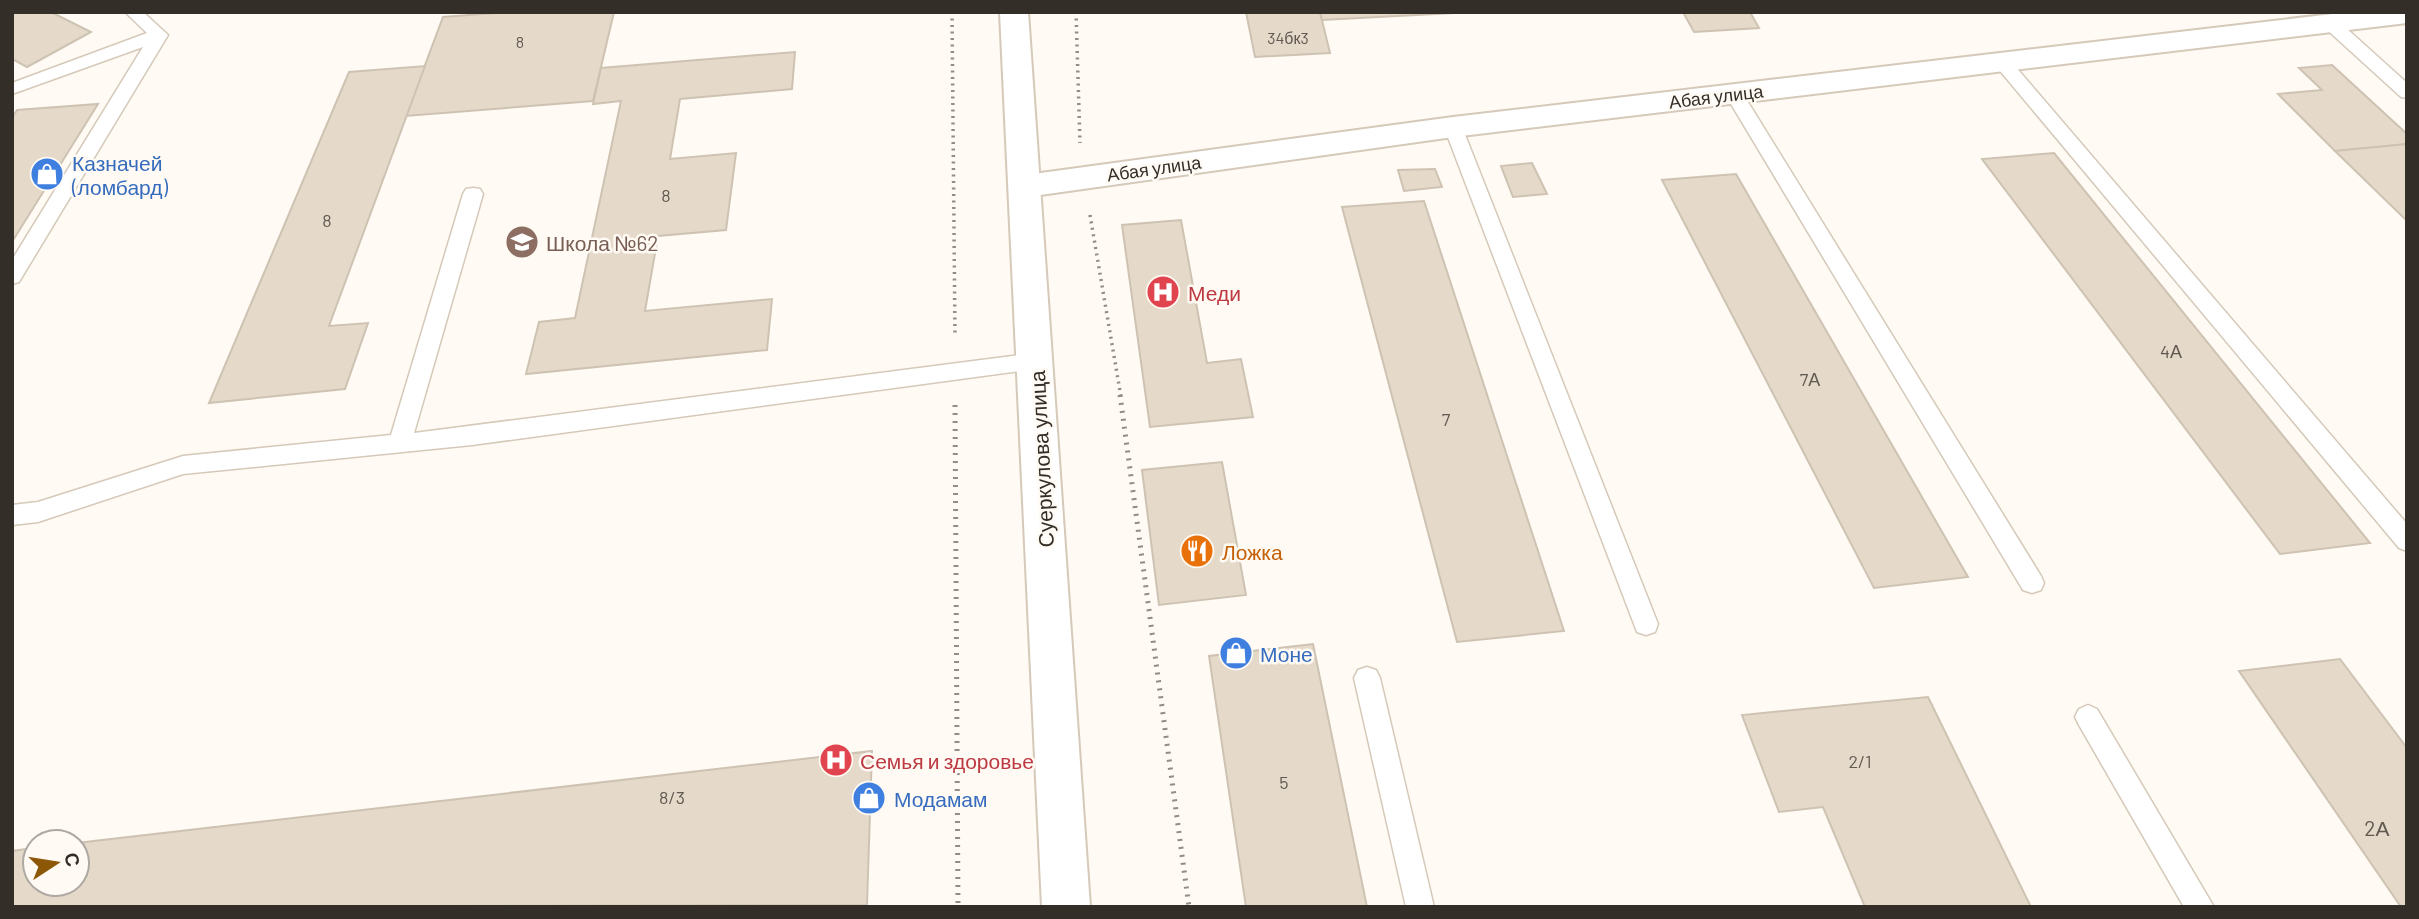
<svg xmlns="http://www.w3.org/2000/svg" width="2419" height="919" font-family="Barlow,sans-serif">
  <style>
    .building { fill: #e5d9ca; stroke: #cec3b3; stroke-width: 2 }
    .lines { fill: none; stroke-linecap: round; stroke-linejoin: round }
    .service-casing { stroke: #d5c9b9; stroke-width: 3 }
    .minor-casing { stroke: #d5c9b9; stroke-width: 4 }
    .tertiary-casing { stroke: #d5c9b9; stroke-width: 4 }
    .path-far1 { stroke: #918c85; stroke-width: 3.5; stroke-dasharray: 2 4.5; stroke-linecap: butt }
    .path { stroke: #918c85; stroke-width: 5; stroke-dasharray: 2 6; stroke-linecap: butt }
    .service { fill: #fff; fill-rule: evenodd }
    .minor { fill: #fff; fill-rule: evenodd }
    .tertiary { fill: #fff; fill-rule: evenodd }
    .labels { text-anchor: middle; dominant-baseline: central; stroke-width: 5; stroke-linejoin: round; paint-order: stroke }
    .far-number-label { font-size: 16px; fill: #605950 }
    .far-street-label { font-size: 18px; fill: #332e28; stroke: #fffaf3 }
    .number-label { font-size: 18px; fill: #605950 }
    .shop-label { font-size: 21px; fill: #366cbe; stroke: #fffaf3; text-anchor: start }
    .education-label { font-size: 21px; fill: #785e54; stroke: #fffaf3; text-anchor: start }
    .health-label { font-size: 21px; fill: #be3a42; stroke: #fffaf3; text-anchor: start }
    .street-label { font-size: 21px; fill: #332e28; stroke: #fffaf3 }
    .food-label { font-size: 21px; fill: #c56008; stroke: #fffaf3; text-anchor: start }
    .near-number-label { font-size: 21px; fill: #605950 }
  </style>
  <rect width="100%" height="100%" fill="#fffaf3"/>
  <g class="building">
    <polygon points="12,12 51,12 91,32 27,67 12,59"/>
    <polygon points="508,12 614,12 593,101 406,116 443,17"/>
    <polygon points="1246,12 1320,12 1330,53 1255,57"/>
    <polygon points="1320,12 1474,12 1322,20"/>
    <polygon points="1683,12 1750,12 1759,28 1694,32"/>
    <polygon points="795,52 792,89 680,99 670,159 736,153 726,230 658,236 645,311 772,299 767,350 526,374 539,322 575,318 621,101 593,104 601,68"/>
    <polygon points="2332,65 2407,134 2407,144 2335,151 2278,94 2322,90 2299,68"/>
    <polygon points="425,66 329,326 368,323 345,389 209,403 349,72"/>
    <polygon points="98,104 12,242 12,118 17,110"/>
    <polygon points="2407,144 2407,221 2335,151"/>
    <polygon points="2054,153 2370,543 2280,554 1982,159"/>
    <polygon points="1532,163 1547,194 1513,197 1501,166"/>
    <polygon points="1435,169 1442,187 1404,191 1398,170"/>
    <polygon points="1736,174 1968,577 1874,588 1662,180"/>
    <polygon points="1424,201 1564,631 1457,642 1342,207"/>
    <polygon points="1181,220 1207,363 1241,359 1253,417 1150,427 1122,225"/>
    <polygon points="1222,462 1246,595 1159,605 1142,470"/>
    <polygon points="1313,644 1367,907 1246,907 1209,656"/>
    <polygon points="2340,659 2407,748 2407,907 2401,907 2239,671"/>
    <polygon points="1928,697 2031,907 1865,907 1823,807 1779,812 1742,715"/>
    <polygon points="872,751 867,905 12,907 12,851 35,848 35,884 77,884 77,843"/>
  </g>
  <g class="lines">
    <defs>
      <g id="service">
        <polygon points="125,12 143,12 168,35 19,282 12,284 12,260 143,47 12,94 12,83 147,33"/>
        <polygon points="2330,18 2336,19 2407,83 2407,98 2401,97 2324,27 2322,23"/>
        <polygon points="2002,57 2008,58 2407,524 2407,551 2399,548 1996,66 1993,62 1996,58"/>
        <polygon points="1734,88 1743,94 2041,576 2044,583 2041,590 2032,593 2023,590 1725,94"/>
        <polygon points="1453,121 1462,127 1658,624 1655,632 1646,635 1637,632 1634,624 1444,127"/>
        <polygon points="473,188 480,189 483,194 414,433 1035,353 1043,355 1046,361 1043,367 1035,369 472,445 183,474 38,522 12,525 12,505 38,502 183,456 391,435 463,194 466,189"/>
        <polygon points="1367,667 1376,670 1380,678 1434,907 1406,907 1354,678 1358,670"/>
        <polygon points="2088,705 2097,709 2214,907 2184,907 2079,725 2075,717 2079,709"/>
      </g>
      <polygon id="minor" points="2349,12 2407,12 2407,23 1453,137 1026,197 1015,194 1010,186 1015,178 1026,175 1453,117"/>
      <polygon id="tertiary" points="1000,12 1028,12 1090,907 1042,907"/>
    </defs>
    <use href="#service" class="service-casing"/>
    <use href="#minor" class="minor-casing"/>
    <use href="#tertiary" class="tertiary-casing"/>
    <g class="path-far1">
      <polyline points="952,12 955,337"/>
      <polyline points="1076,12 1080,143"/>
      <polyline points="1090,215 1121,397"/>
    </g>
    <g class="path">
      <polyline points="1120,395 1189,907"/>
      <polyline points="955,405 958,907"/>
    </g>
    <use href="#service" class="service"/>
    <use href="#minor" class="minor"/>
    <use href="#tertiary" class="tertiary"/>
  </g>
  <defs>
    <symbol id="shop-disc" viewBox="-11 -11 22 22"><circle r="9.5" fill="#3f7fe0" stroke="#fffaf3"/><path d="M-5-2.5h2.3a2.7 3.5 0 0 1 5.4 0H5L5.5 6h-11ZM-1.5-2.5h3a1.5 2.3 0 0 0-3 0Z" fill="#fff"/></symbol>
    <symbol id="school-disc" viewBox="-11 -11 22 22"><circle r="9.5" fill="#8d6e63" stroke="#fffaf3"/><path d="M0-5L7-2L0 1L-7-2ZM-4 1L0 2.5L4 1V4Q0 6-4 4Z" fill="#fff"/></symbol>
    <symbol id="hospital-disc" viewBox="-11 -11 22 22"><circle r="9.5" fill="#e0444e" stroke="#fffaf3"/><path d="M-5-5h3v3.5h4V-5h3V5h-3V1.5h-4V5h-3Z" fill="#fff"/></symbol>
    <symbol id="restaurant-disc" viewBox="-11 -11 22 22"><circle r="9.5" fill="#e8710a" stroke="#fffaf3"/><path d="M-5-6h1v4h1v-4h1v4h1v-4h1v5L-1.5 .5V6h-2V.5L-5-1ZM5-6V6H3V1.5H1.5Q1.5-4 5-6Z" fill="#fff"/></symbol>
  </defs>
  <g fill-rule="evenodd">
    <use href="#shop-disc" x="28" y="155" width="38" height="38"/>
    <use href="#school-disc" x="503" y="223" width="38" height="38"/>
    <use href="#hospital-disc" x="1144" y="273" width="38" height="38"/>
    <use href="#restaurant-disc" x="1178" y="532" width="38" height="38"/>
    <use href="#shop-disc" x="1217" y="634" width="38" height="38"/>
    <use href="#hospital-disc" x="817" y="741" width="38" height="38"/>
    <use href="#shop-disc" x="850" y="779" width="38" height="38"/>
  </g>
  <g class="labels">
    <g class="far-number-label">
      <text x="1288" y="37">34бк3</text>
      <text x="520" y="41">8</text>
    </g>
    <g class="far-street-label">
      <text transform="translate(1716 96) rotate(-7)">Абая улица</text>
      <text transform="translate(1154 168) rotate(-8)">Абая улица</text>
    </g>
    <g class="number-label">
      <text x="666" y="195">8</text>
      <text x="327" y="220">8</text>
      <text x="2171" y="351">4А</text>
      <text x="1810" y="379">7А</text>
      <text x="1446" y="419">7</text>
      <text x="1860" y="761">2/1</text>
      <text x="1284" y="782">5</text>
      <text x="672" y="797">8/3</text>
    </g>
    <g class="shop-label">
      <text x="72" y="162">Казначей<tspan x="72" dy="24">(ломбард)</tspan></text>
      <text x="1260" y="653">Моне</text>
      <text x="894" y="798">Модамам</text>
    </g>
    <g class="education-label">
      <text x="546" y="242">Школа №62</text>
    </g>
    <g class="health-label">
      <text x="1188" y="292">Меди</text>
      <text x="860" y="760">Семья и здоровье</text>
    </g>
    <g class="street-label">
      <text transform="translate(1041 459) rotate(-93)">Суеркулова улица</text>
    </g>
    <g class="food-label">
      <text x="1222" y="551">Ложка</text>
    </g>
    <g class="near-number-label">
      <text x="2377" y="827">2А</text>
    </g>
  </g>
  <rect width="2419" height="919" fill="none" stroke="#332e28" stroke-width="28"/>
  <g transform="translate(56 863) rotate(78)"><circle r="33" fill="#fffaf3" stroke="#ada8a2" stroke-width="2"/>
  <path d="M0-5L12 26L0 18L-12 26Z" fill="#8c5707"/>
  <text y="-10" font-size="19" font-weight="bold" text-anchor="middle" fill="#332e28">С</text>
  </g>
</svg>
